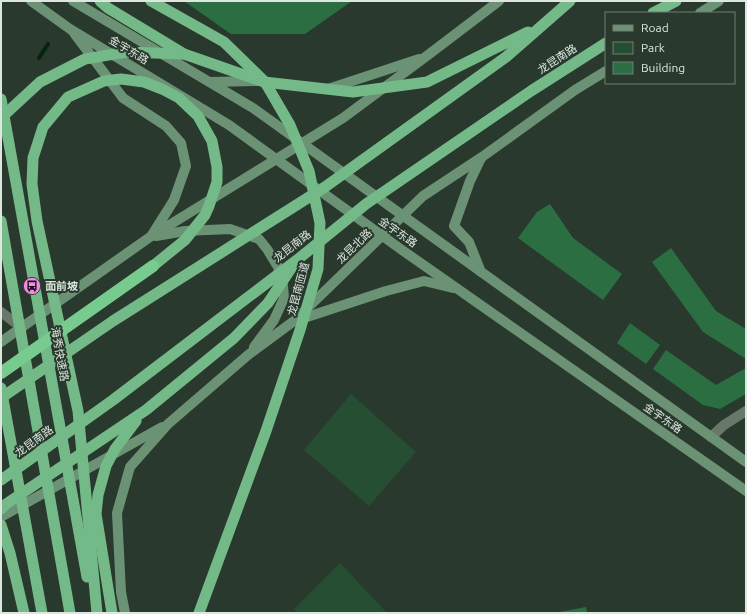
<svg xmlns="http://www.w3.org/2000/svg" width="747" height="614" font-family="Ubuntu,'Noto Sans SC',sans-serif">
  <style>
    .green { fill: #264e32 }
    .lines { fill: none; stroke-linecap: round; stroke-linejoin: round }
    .stream { stroke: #01250e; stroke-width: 4 }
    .building { fill: #2b6e42 }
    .minor { stroke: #68796b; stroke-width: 10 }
    .tertiary { stroke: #68796b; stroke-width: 10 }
    .secondary { stroke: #6c9276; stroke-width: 10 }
    .trunk { stroke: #74ba88; stroke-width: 11 }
    .motorway { stroke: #77cb8f; stroke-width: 12 }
    .labels { text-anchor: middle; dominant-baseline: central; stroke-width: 4; stroke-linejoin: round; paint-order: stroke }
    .street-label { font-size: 11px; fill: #dde7df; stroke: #29392d }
    .poi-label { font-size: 11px; font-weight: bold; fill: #dde7df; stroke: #29392d; text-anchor: start }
  </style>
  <rect width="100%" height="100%" fill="#29392d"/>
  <g class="green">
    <polygon points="351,394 416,452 369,506 304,450"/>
    <polygon points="340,563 387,613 298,613 294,609"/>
  </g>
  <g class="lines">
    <polyline class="stream" points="39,58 48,44"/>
  </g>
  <g class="building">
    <polygon points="184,1 352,1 305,34 231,34"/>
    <polygon points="550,204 573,238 622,274 603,300 518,238 537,212"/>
    <polygon points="671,248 716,311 746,329 746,359 703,332 652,262"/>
    <polygon points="630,323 660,345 646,364 617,343"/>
    <polygon points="666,350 716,385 746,368 746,394 720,409 703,405 653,369"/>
    <polygon points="586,607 587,613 559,613 559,612"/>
  </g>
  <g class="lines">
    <polyline class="minor" points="711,437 724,425 746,411"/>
    <polyline class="tertiary" points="1,312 22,328"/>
    <g class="secondary">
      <polyline points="31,1 70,29 229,125 402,250 746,491"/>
      <polyline points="73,1 253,108 746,462"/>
      <polyline points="700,13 719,1"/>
      <polyline points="74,33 123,98 166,126 181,143 186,166 174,200 152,235"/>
      <polyline points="210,82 258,81"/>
      <polyline points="328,89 419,59"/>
      <polyline points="481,158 470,181 454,226 469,242 481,272"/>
      <polyline points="156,236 185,231 230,229 259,239 267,249 278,267 283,286 284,298 274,320 254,347"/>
      <polyline points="298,320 386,291 424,281 453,288"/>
      <polyline points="1,342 150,237 343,118 428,55 499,1"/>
      <polyline points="1,517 162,427"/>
      <polyline points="125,613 121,592 117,513 130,467 168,424 248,355 294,321 423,196 482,157 575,90 606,71"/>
    </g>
    <g class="trunk">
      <polyline points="100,1 108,8 184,54 264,82 353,92 427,82 528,32"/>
      <polyline points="151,1 224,42 265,82 290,125 309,171 320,223 318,269 300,330 266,431 199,613"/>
      <polyline points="653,13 676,1"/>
      <polyline points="1,99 87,577"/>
      <polyline points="1,118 40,82 85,59 126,52 183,54"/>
      <polyline points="1,221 70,613"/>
      <polyline points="1,388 42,613"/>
      <polyline points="1,398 113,321 325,187 506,57 570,1"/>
      <polyline points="1,480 113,400 297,260 366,204 531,91 606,43"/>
      <polyline points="1,509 6,504 146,410 234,338 268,303 292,267"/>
      <polyline points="1,525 10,553 24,613"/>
      <polyline points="97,613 78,411 37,221 32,184 33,158 43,127 68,97 104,81 121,79 144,82 162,89 179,98 198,116 212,141 217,167 217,182 209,206 205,215 185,240 153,266"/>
      <polyline points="112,613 96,514 98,495 106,466 115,449 136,421"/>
    </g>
    <polyline class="motorway" points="1,373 153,266"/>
  </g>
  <defs>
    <symbol id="bus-disc" viewBox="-11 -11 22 22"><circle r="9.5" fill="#f888ea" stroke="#29392d"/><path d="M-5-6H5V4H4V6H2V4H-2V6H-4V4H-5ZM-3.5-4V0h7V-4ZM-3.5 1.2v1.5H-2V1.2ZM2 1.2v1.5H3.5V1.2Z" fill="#111"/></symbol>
  </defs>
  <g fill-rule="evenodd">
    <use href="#bus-disc" x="22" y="276" width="20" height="20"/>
  </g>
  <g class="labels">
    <g class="street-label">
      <text transform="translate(129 50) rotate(31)">金宇东路</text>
      <text transform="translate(557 59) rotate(-33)">龙昆南路</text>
      <text transform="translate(398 232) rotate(35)">金宇东路</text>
      <text transform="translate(292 246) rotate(-38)">龙昆南路</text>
      <text transform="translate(354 246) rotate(-44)">龙昆北路</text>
      <text transform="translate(298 289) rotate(-75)">龙昆南匝道</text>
      <text transform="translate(60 354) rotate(80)">海秀快速路</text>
      <text transform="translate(663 418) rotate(35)">金宇东路</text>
      <text transform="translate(34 441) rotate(-36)">龙昆南路</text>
    </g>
    <g class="poi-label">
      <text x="45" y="286">面前坡</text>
    </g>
  </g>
  <rect width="747" height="614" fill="none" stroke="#dde7df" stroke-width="4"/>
  <rect x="605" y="12" width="130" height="72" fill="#29392d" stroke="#717f74"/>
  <rect x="613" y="25" width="20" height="6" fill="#6c9276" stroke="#717f74"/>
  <text x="641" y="32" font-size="12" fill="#dde7df">Road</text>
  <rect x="613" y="42" width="20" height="12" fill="#264e32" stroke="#717f74"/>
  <text x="641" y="52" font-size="12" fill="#dde7df">Park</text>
  <rect x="613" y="62" width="20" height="12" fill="#2b6e42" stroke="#717f74"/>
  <text x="641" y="72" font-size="12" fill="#dde7df">Building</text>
</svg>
